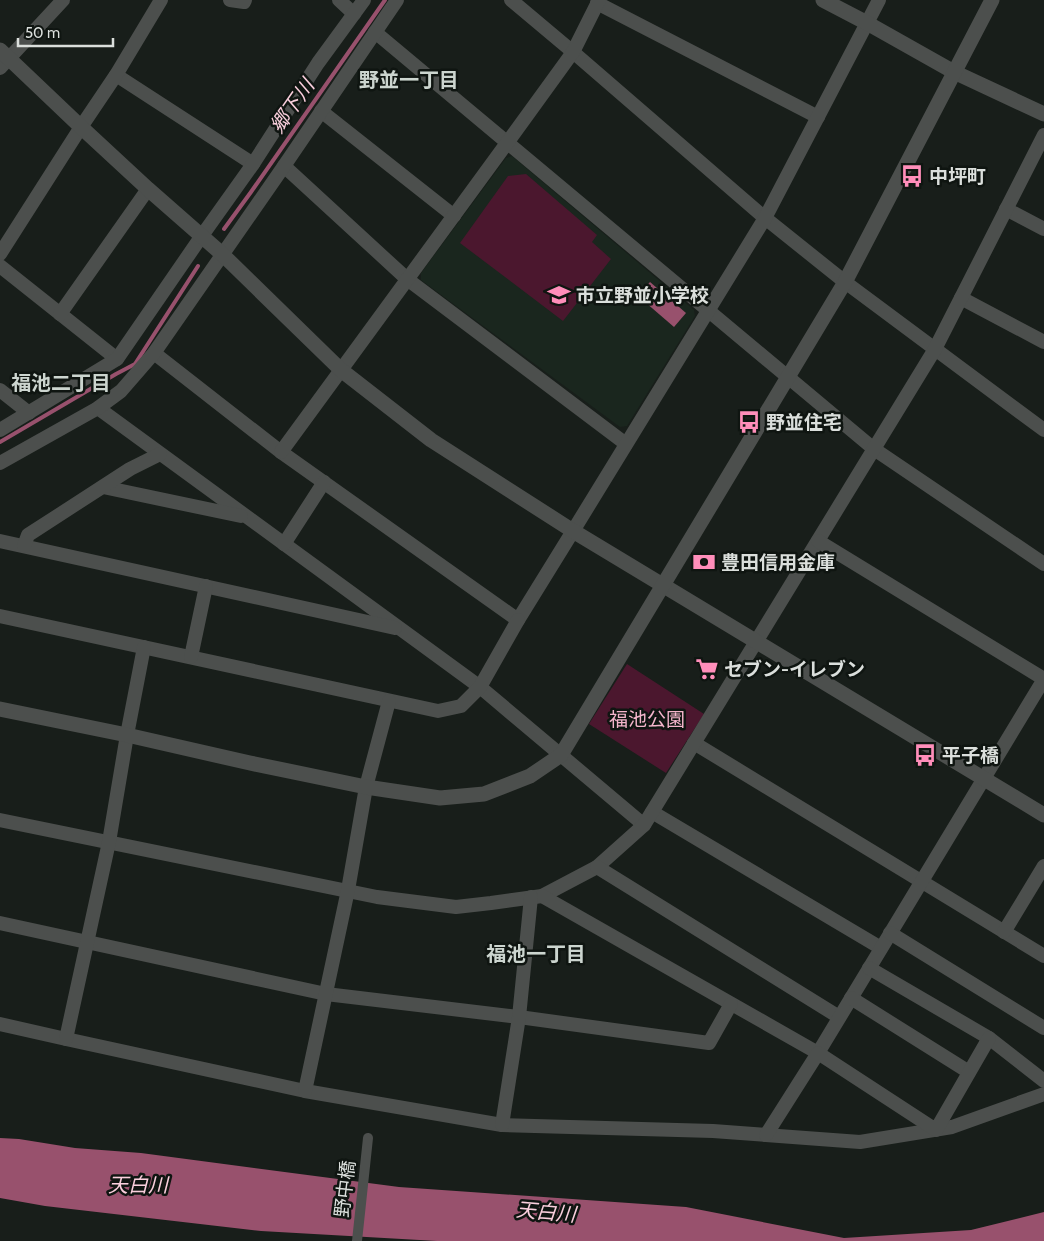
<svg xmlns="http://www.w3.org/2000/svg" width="1044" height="1241" font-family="Cabin,'Noto Sans JP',sans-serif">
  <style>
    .built { fill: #1a261e }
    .green { fill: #4b172e }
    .water { fill: #98516d }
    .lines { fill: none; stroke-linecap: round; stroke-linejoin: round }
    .stream { stroke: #98516d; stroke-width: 4 }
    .pedestrian { stroke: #4c4f4d; stroke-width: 10 }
    .minor { stroke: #4c4f4d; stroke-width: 14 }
    .tertiary { stroke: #4c4f4d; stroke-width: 15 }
    .labels { text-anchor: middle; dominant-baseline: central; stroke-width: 5; stroke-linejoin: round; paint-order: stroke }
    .poi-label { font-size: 19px; font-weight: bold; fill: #dbdfdc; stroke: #0f1511; text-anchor: start }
    .park-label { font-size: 19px; fill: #f4b5cb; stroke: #0f1511 }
    .street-label { font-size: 19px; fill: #dbdfdc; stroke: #0f1511 }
    .neighbourhood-label { font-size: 20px; font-weight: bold; fill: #ccd5cf; stroke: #0f1511 }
    .water-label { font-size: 20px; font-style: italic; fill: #facfdd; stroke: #0f1511 }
  </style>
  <rect width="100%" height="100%" fill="#181e1a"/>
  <polygon class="built" points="512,156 694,310 695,316 627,426 620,427 421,280 421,273 506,158"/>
  <g class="green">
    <polygon points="526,174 597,235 592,242 611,259 563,321 460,243 508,176"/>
    <polygon points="627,664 704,714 666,773 589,724"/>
  </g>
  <g class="water">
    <polygon points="650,282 686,313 674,327 638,296"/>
    <polygon points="0,1138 19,1139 75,1148 141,1153 399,1187 686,1207 844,1238 971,1230 1044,1212 1044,1241 437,1241 261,1231 45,1206 0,1198"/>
  </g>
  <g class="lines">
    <g class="stream">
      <polyline points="224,229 251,192 385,0"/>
      <polyline points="0,442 116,374 135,364 198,266"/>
    </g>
    <polyline class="pedestrian" points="357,1241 368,1138"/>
    <g class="minor">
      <polyline points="230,0 244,2 245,0"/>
      <polyline points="339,0 354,14"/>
      <polyline points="511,0 573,52 765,218 845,282 1044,430"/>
      <polyline points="597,3 818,117"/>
      <polyline points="375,32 874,449 1044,564"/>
      <polyline points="0,68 63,0"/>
      <polyline points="116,75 253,164"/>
      <polyline points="321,111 454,216"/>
      <polyline points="284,166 407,279 626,444"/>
      <polyline points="1006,209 1044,229"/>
      <polyline points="0,254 81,127 116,75 161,0"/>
      <polyline points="0,266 117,359"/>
      <polyline points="961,298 1044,342"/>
      <polyline points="60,314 148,189"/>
      <polyline points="154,353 281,452 518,620 573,531 765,218 879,0"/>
      <polyline points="0,390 29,413"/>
      <polyline points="98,408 480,687 644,825"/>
      <polyline points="0,430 117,359 201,237 253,164 318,63 364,0"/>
      <polyline points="281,452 507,143 573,52 599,0"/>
      <polyline points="0,463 98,408 121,391 154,353 284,166 397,0"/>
      <polyline points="103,487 241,516"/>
      <polyline points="0,541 395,628"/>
      <polyline points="284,544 324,482"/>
      <polyline points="24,546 28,535 130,469 160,454"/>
      <polyline points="0,616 438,711 461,706 480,687 518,620"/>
      <polyline points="191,657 206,586"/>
      <polyline points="694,743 1044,956"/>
      <polyline points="652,812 881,948"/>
      <polyline points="0,820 377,897 456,907 491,903 542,896 597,867 644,825 935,349 1044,135"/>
      <polyline points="597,867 839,1017"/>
      <path d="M542,896l276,157c75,-125 150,-250 226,-374l-226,-138"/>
      <polyline points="0,923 326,994 519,1017 709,1043 731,1004"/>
      <polyline points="1004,932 1044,866"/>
      <polyline points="890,933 1044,1028"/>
      <polyline points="869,968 989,1038 1044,1081"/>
      <polyline points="851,998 969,1072"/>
      <polyline points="0,1024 66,1039 305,1091 502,1125 713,1131 860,1142 952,1127 1044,1094"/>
      <polyline points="66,1039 109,842 127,735 144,647"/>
      <polyline points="305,1091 348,890 366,787 389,701"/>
      <polyline points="502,1125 519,1017 531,897"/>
      <polyline points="766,1135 818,1053 936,1130 989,1038"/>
    </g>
    <g class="tertiary">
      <polyline points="823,0 867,23 954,72 1044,114"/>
      <polyline points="0,50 81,127 148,189 222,254 341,370 431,440 573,531 1044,815"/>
      <polyline points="0,709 127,735 250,763 366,787 440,798 484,794 530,776 561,755 845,282 992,0"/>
    </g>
  </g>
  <defs>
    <symbol id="bus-bare" viewBox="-9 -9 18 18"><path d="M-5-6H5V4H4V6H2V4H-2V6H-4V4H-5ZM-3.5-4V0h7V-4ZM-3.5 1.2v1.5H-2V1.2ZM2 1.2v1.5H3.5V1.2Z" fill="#ff8eba" stroke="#0f1511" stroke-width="2.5" paint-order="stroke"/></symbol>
    <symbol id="school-bare" viewBox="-9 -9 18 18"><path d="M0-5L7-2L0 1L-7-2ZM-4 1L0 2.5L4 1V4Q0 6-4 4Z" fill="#ff8eba" stroke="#0f1511" stroke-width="2.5" paint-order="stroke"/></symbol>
    <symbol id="bank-bare" viewBox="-9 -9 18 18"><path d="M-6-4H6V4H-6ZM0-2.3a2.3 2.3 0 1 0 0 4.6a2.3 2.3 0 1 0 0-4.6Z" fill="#ff8eba" stroke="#0f1511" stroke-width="2.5" paint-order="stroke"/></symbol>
    <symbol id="supermarket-bare" viewBox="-9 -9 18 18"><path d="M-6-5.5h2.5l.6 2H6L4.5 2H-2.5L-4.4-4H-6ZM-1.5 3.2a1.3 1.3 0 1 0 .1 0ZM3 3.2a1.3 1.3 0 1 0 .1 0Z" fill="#ff8eba" stroke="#0f1511" stroke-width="2.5" paint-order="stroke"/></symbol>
  </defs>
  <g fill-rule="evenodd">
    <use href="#bus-bare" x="896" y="160" width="32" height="32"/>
    <use href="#school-bare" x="543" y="279" width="32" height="32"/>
    <use href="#bus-bare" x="733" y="406" width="32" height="32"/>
    <use href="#bank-bare" x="688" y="546" width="32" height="32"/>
    <use href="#supermarket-bare" x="691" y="653" width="32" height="32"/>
    <use href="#bus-bare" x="909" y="739" width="32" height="32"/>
  </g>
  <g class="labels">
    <g class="poi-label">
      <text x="929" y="176">中坪町</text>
      <text x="576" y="295">市立野並小学校</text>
      <text x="766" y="422">野並住宅</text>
      <text x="721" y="562">豊田信用金庫</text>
      <text x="724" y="669">セブン-イレブン</text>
      <text x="942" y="755">平子橋</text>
    </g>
    <g class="park-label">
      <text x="647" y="719">福池公園</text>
    </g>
    <g class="street-label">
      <text transform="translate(345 1189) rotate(-83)">野中橋</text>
    </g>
    <g class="neighbourhood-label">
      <text x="409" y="80">野並一丁目</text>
      <text x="61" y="383">福池二丁目</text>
      <text x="536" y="954">福池一丁目</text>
    </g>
    <g class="water-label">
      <text transform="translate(292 106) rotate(-55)">郷下川</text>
      <text x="138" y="1185">天白川</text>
      <text transform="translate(546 1212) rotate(5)">天白川</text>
    </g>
  </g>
  <path d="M18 38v8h95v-8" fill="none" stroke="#dbdfdc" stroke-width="2.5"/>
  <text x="25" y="38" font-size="15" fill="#dbdfdc" stroke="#0f1511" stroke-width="4" paint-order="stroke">50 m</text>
</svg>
